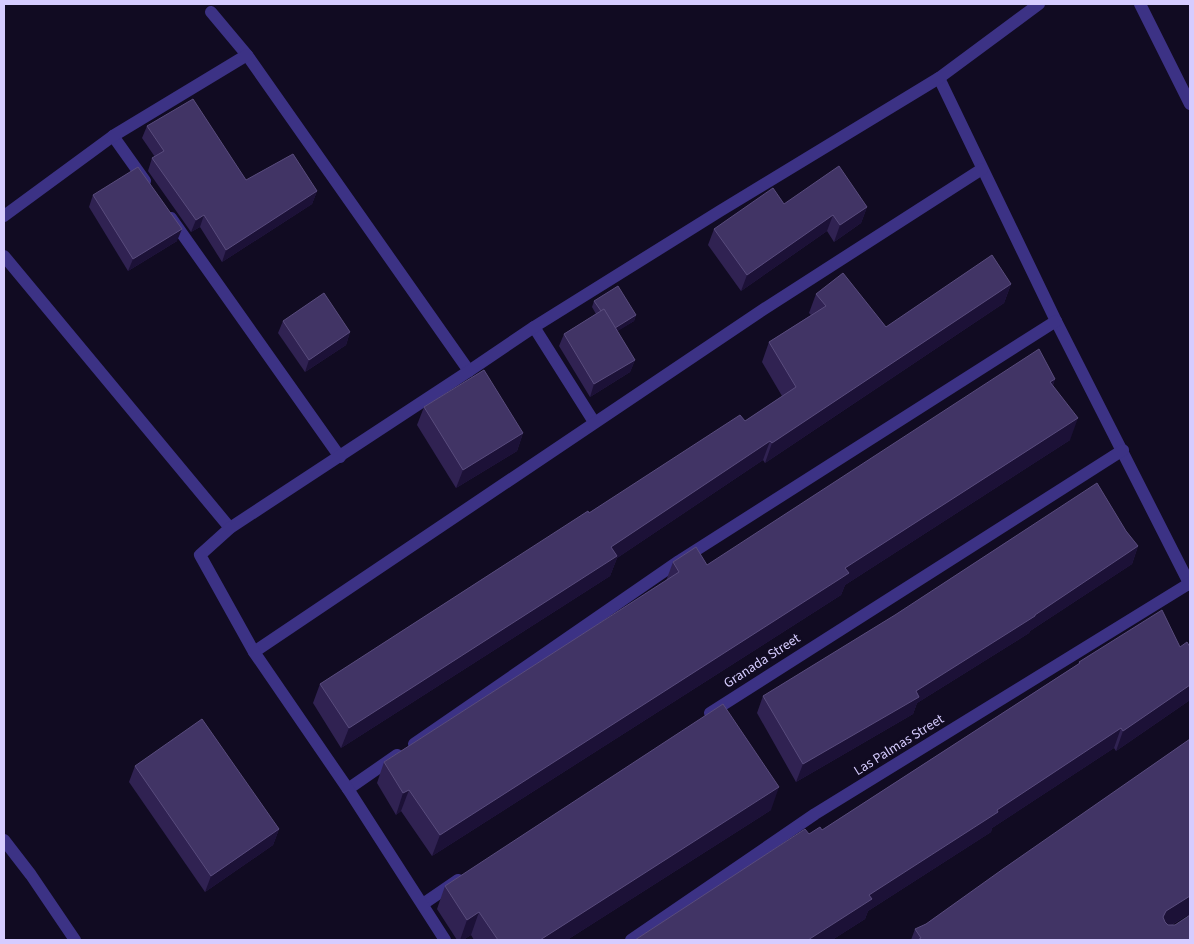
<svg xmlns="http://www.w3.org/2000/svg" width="1194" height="944" font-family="'Source Sans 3',sans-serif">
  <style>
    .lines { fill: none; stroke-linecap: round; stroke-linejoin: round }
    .minor { stroke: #3c3285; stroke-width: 12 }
    .wall { fill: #302252; fill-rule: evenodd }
    .shaded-wall { fill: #1c1137 }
    .building { fill: #413465; stroke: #594c7d }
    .labels { text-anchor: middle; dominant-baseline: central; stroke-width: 5; stroke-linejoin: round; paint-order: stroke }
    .street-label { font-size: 14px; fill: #d6ccff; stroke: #110b22 }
  </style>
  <rect width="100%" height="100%" fill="#110b22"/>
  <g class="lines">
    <g class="minor">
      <polyline points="1140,4 1190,104"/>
      <polyline points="211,12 247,55 469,371"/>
      <polyline points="939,78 1056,321 1190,585"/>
      <polyline points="113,136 145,181"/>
      <polyline points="4,216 113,136 247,55"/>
      <polyline points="171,218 340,457"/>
      <polyline points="4,256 230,528"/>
      <polyline points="534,327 594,422"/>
      <polyline points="254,652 764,309 982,169"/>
      <polyline points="710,713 1123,450"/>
      <polyline points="414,744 679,561 1056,321"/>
      <polyline points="348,789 397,755"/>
      <polyline points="4,840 31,875 75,940"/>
      <polyline points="423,904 458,880"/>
      <polyline points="445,940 348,789 254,652 200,555 230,528 469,371 534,327 720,211 939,78 1039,4"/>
      <polyline points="631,940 815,814 1190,583"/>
    </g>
  </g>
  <g class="wall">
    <polygon points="147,126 246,180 317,191 312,204 222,262 200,227 191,232 148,171 152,158 155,157 142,138"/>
    <polygon points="93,195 177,241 128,271 89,207"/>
    <polygon points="784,204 867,207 861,223 834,242 827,231 741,291 708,245 714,229"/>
    <polygon points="1011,284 1004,303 765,463 763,460 617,558 610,576 341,748 313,703 320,684 589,513 745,421 782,396 762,362 769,342 811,315 809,313 816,294 886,327"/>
    <polygon points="594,301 636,315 634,321 617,331 635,360 630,372 590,397 559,346 564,334 596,314 592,307"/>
    <polygon points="283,321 350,332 346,345 305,372 278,333"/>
    <polygon points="1055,379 1053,385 1070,440 845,585 841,595 432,856 401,811 396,815 377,783 384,762 666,581 673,562 707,565"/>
    <polygon points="424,407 523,433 517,451 456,488 417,425"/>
    <polygon points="1126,531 1138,546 1132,564 1030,631 1029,633 917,703 913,714 796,782 757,713 763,696"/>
    <polygon points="1180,647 1190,647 1190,700 1116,751 1114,748 992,828 991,832 868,911 865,919 832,940 635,940 809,834 822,830 1078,664 1079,662"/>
    <path d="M1190,739v201h-279l4,-11 11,-5zM1186,916h3l-14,9h-3z"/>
    <polygon points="135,766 279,829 273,845 205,892 129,782"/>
    <polygon points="771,810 567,940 474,940 471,935 463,940 457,940 437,909 445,886"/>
  </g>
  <g class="shaded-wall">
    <polygon points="317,191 312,204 222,262 226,250"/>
    <polygon points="867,207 861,223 834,242 840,225"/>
    <polygon points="204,215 200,227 191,232 196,220"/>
    <polygon points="833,215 827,231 741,291 747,275"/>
    <polygon points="182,229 177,241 128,271 133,259"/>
    <polygon points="1011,284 1004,303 765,463 772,443"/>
    <polygon points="636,315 634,321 610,336 612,329"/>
    <polygon points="350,332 346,345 305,372 309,360"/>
    <polygon points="635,360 630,372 590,397 594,384"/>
    <polygon points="1055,379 1047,400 1050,382"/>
    <polygon points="1078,418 1070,440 845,585 841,595 432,856 440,835 845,568"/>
    <polygon points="523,433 517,451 456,488 463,470"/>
    <polygon points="770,441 763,460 617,558 610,576 341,748 349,728 611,547"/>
    <polygon points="1138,546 1132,564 1030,631 1029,633 917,703 913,714 796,782 803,764 916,691 1035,615"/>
    <polygon points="1190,685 1190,700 1116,751 1123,731"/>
    <polygon points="1121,728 1114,748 992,828 991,832 868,911 865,919 832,940 808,940 869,895"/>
    <polygon points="779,787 771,810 567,940 540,940"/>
    <polygon points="409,790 401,811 396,815 403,793"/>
    <polygon points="279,829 273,845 205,892 211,876"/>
    <polygon points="1190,896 1190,916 1186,916 1158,933 1163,917 1166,911"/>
    <polygon points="479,912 471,935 463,940 460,940 467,920"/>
  </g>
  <g class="building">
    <polygon points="193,99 246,180 293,154 317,191 226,250 204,215 196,220 152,158 164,151 147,126"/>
    <polygon points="839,166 867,207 840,225 833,215 747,275 714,229 773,188 784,204"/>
    <polygon points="138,167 182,229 133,259 93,195"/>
    <polygon points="992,255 1011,284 772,443 770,441 611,547 617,556 349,728 320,684 588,511 589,513 740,415 745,421 796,387 769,342 826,306 816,294 843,273 886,327"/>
    <polygon points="618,286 636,315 615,328 604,309 601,311 594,301"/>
    <polygon points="324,293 350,332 309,360 283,321"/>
    <polygon points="604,309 635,360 594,384 564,334"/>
    <polygon points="1039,349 1055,379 1050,382 1078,418 845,568 849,573 440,835 409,790 403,793 384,762 679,572 673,562 696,547 707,565"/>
    <polygon points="484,370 523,433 463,470 424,407"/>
    <polygon points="1097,483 1126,531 1138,546 1035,615 1035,616 916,691 919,697 803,764 763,696 895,615"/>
    <polygon points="1162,610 1180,647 1187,642 1190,647 1190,685 1123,731 1121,728 997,810 998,812 869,895 872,899 808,940 635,940 805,829 809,834 820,827 822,830 1080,663 1079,662"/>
    <polygon points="723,704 779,787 540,940 498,940 479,912 467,920 445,886"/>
    <polygon points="202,719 279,829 211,876 135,766"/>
    <polygon points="1190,739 1190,896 1166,911 1163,917 1165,922 1168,925 1175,925 1190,915 1190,940 918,940 921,938 915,929 926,924 1003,869"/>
  </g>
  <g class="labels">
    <g class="street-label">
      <text transform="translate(762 661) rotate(-33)">Granada Street</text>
      <text transform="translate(899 745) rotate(-32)">Las Palmas Street</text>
    </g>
  </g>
  <rect width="1194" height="944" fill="none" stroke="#d6ccff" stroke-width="10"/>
</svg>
